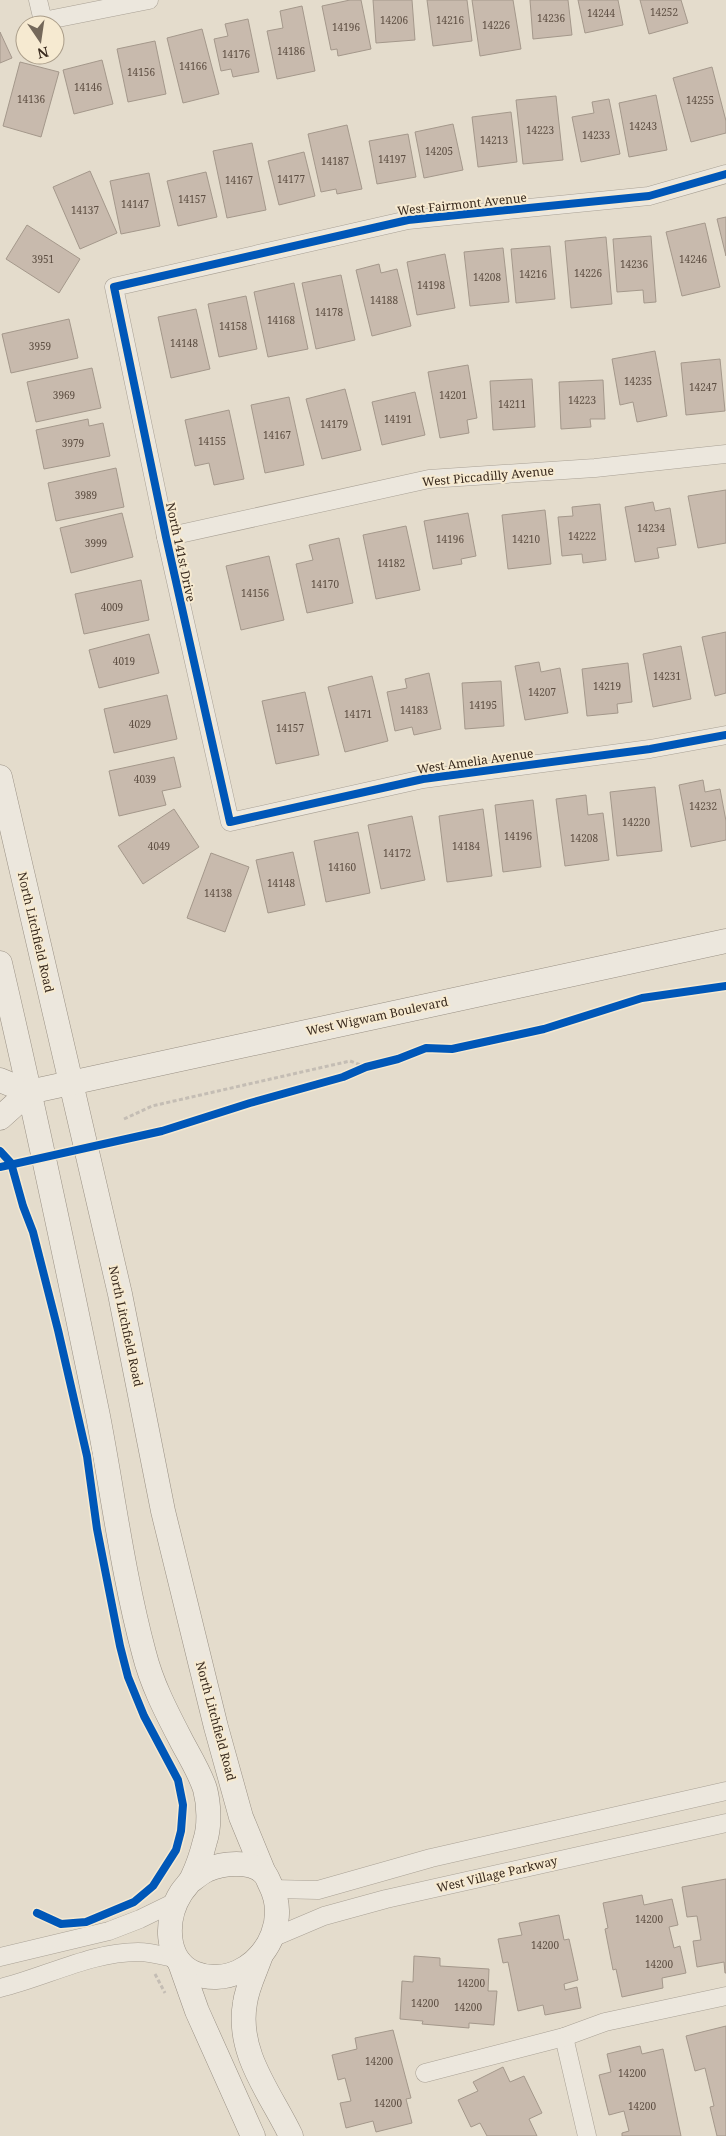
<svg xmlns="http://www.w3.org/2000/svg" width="726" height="2136" font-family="'Noto Serif',serif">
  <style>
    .building { fill: #c8baad; stroke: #a4988b }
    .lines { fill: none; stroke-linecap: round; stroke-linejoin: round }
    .street-casing { stroke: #a9a195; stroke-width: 19 }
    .secondary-casing { stroke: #999084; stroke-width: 25 }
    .path { stroke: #c4bdb4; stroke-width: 3; stroke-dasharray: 4 2.5; stroke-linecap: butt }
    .street { stroke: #ece7dd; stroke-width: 18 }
    .secondary { stroke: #ece7dd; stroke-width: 24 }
    .cycleway-casing { stroke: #f6ead1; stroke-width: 11 }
    .cycleway { stroke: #0057b8; stroke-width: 8 }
    .labels { text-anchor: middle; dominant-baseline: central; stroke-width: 4; stroke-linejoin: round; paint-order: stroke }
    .number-label { font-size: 10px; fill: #5c4d41 }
    .street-label { font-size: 12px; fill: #38291d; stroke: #f6ead1 }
  </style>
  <rect width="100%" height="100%" fill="#e4dccc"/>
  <g class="building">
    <polygon points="350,0 361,0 371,49 338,56 337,49 331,50 322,6"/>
    <polygon points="373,0 412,0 415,40 376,43"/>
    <polygon points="427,0 467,0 472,41 433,46"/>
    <polygon points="472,0 513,0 521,49 480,56"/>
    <polygon points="530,0 568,0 572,35 533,39"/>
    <polygon points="578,0 618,0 623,25 585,33"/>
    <polygon points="640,0 681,0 688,23 649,34"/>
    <polygon points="302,6 315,71 277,79 267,31 283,28 280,11"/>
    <polygon points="248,19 259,72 233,77 231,69 221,71 214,39 228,36 225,24"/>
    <polygon points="202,29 219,94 183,103 167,38"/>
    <polygon points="0,32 12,58 0,63"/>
    <polygon points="155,41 166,94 128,102 117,49"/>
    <polygon points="102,60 113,104 74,114 63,70"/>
    <polygon points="20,62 59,72 41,137 3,126"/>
    <polygon points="712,67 726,121 726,133 691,142 673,78"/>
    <polygon points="656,95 667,150 629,157 619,103"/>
    <polygon points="556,96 563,160 523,164 516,100"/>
    <polygon points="609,99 620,154 581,162 572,117 594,113 592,102"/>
    <polygon points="511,112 517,162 478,167 472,117"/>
    <polygon points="453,124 463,170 424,178 415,132"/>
    <polygon points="347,125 362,189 337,194 336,189 321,192 308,134"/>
    <polygon points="408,134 416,177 377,184 369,141"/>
    <polygon points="252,143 266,210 227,218 213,151"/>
    <polygon points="304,152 315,196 279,205 268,161"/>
    <polygon points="90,171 117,233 80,249 53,187"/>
    <polygon points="206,172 217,217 178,226 167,181"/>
    <polygon points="149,173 160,226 121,234 110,181"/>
    <polygon points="726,217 726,256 717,219"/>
    <polygon points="705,223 720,287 682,296 666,232"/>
    <polygon points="27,225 80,259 59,293 6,259"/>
    <polygon points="651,236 656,302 644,303 643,290 617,292 613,239"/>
    <polygon points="606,237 612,304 571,308 565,241"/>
    <polygon points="550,246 555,299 516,303 511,249"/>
    <polygon points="503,248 509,302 470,306 464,252"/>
    <polygon points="445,254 455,308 417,315 407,262"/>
    <polygon points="379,264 381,273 397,269 411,326 372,336 356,270"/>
    <polygon points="341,275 355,340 316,349 302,283"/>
    <polygon points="294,283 308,349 268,357 254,292"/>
    <polygon points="246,296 257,349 219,357 208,304"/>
    <polygon points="196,309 210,369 171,378 158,317"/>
    <polygon points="69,319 78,358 11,373 2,334"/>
    <polygon points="655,351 667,416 637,422 633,402 620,405 612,359"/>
    <polygon points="720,359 725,411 686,415 681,363"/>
    <polygon points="468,365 477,418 467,420 469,433 440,438 428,372"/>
    <polygon points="92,368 101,408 36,422 27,382"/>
    <polygon points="532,379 535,427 493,430 490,381"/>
    <polygon points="603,380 605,419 590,419 591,427 561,429 559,382"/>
    <polygon points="345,389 361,450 322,459 306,399"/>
    <polygon points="415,392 425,435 382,445 372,402"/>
    <polygon points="289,397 304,465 265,473 251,405"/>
    <polygon points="229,410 244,479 214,485 209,463 195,466 185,420"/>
    <polygon points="88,419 89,426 103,423 110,456 44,469 36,430"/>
    <polygon points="116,468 124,507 56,521 48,483"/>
    <polygon points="726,490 726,543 698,548 688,496"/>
    <polygon points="653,502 655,511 670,508 676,545 657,548 659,558 635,562 625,507"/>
    <polygon points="600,504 606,560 583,563 582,554 562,556 558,517 573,516 572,507"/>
    <polygon points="545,510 551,564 508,569 502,515"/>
    <polygon points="122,513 133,557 71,573 60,528"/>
    <polygon points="468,513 476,556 461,559 462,564 433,569 424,521"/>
    <polygon points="406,526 420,590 376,599 363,535"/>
    <polygon points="339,538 353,603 307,613 296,564 313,560 309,545"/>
    <polygon points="269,556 284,620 241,630 226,566"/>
    <polygon points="141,580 149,620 84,634 75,594"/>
    <polygon points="726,632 726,693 715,696 702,637"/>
    <polygon points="149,634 159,673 99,688 89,650"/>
    <polygon points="681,646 691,699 653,707 643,654"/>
    <polygon points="539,662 541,672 560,668 568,713 525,720 515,666"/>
    <polygon points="628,663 632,702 617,704 618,713 587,716 582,669"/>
    <polygon points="429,673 441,729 414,735 412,727 395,731 387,692 407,688 405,679"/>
    <polygon points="372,676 388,741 345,752 328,687"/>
    <polygon points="501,681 504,726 465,729 462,683"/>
    <polygon points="305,692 319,755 276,764 262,701"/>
    <polygon points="167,695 177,739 114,753 104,709"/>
    <polygon points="174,757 181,787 162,791 166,805 119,816 109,771"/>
    <polygon points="703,780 705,792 720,789 726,821 726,840 691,847 679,785"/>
    <polygon points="655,787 662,851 617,856 610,792"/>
    <polygon points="586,795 588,815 603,813 609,860 565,866 556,799"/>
    <polygon points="533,800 541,867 503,872 495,805"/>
    <polygon points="174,809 199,847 143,884 118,846"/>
    <polygon points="483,809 492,876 447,882 439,816"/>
    <polygon points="412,816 425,880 381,889 368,825"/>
    <polygon points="358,832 370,893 326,902 314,841"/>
    <polygon points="293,852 305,905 268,913 256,860"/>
    <polygon points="211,853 249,867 225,932 187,918"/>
    <polygon points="726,1879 726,1973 725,1973 724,1962 697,1967 693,1941 701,1940 697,1916 687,1917 682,1887"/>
    <polygon points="642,1895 644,1905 672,1899 678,1925 669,1927 674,1948 680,1946 686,1973 662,1978 663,1988 622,1997 616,1969 613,1970 605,1929 608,1928 603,1903"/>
    <polygon points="559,1915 564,1940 569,1939 578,1980 564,1984 565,1990 577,1987 581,2008 545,2015 543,2005 518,2011 508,1962 503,1963 498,1939 522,1935 519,1923"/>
    <polygon points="414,1956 440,1958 440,1966 489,1969 488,1991 497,1991 494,2025 469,2023 469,2028 422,2024 423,2021 400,2019 402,1981 413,1982"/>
    <polygon points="726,2026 726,2136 717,2136 710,2107 714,2106 705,2068 695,2071 686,2036"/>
    <polygon points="393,2030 411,2098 406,2099 412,2123 376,2132 373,2121 346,2128 340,2103 351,2101 345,2078 338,2080 332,2055 357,2049 355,2038"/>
    <polygon points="640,2046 642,2054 663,2049 681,2136 622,2136 622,2133 629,2131 624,2111 609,2115 599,2075 611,2072 607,2054"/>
    <polygon points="503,2067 510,2082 524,2076 542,2113 529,2119 537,2136 487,2136 480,2123 471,2127 458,2100 478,2091 473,2082"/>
  </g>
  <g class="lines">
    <defs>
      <g id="street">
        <polyline points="38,0 43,21 149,0"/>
        <polyline points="726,174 649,196 408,220 114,287 166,537 230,822 423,779 650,749 726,735"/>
        <polyline points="166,537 429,479 595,468 726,454"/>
        <polyline points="273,1889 318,1890 431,1858 726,1791"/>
        <polyline points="272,1938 324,1916 386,1899 726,1823"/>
        <polyline points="0,1957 109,1931 140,1919 177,1901"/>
        <path d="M0,1988c46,-11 91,-36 138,-36 13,0 26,4 39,7"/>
        <polyline points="564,2037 587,2136"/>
        <polyline points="425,2073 564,2037 605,2022 726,1996"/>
      </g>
      <g id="secondary">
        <polyline points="0,777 120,1294 163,1511 216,1727 241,1817 264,1873"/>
        <path d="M0,963c35,150 67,301 98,453 15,78 25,159 46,237 8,32 23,60 38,89 8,15 18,31 23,47 4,15 5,37 0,52 -3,12 -7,25 -13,37 -3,6 -8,10 -11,15 -16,25 -17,67 13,80 14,6 31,5 44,-1 33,-16 49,-55 32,-88 -2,-4 -3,-8 -6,-11 -13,-13 -42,-10 -57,-3 -5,2 -11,7 -16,11"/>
        <polyline points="0,1080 29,1092"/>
        <polyline points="0,1118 29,1092 726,941"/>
        <path d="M261,1955c-5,15 -14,32 -16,48 -9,50 26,91 46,133"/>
        <polyline points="180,1963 197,2011 253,2136"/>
      </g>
    </defs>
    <use href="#street" class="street-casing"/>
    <use href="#secondary" class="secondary-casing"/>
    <g class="path">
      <polyline points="124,1119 152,1106 350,1061 366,1067"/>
      <polyline points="155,1974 165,1993"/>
    </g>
    <use href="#street" class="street"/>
    <use href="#secondary" class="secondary"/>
    <defs>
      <g id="cycleway">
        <polyline points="726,174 649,196 408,220 114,287 166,537 230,822 423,779 650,749 726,735"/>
        <polyline points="0,1151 11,1163 23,1206 33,1232 58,1330 87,1456 97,1529 120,1646 128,1677 144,1716 178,1780 183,1805 181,1831 176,1850 153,1886 134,1902 86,1922 61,1924 37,1913"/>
        <polyline points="0,1167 162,1131 250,1103 343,1077 366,1067 398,1059 426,1048 452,1049 544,1029 642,998 726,986"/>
      </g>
    </defs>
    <use href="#cycleway" class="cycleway-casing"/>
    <use href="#cycleway" class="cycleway"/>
  </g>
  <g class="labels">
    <g class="number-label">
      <text x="664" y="12">14252</text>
      <text x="601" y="13">14244</text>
      <text x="551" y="18">14236</text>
      <text x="394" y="20">14206</text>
      <text x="450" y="20">14216</text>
      <text x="496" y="25">14226</text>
      <text x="346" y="27">14196</text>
      <text x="291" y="51">14186</text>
      <text x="236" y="54">14176</text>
      <text x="193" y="66">14166</text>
      <text x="141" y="72">14156</text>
      <text x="88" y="87">14146</text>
      <text x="31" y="99">14136</text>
      <text x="700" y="100">14255</text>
      <text x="643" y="126">14243</text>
      <text x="540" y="130">14223</text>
      <text x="596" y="135">14233</text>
      <text x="494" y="140">14213</text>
      <text x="439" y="151">14205</text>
      <text x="392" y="159">14197</text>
      <text x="335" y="161">14187</text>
      <text x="291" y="179">14177</text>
      <text x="239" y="180">14167</text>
      <text x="192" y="199">14157</text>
      <text x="135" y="204">14147</text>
      <text x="85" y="210">14137</text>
      <text x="43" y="259">3951</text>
      <text x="693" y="259">14246</text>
      <text x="634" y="264">14236</text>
      <text x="588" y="273">14226</text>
      <text x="533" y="274">14216</text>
      <text x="487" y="277">14208</text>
      <text x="431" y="285">14198</text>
      <text x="384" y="300">14188</text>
      <text x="329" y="312">14178</text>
      <text x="281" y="320">14168</text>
      <text x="233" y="326">14158</text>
      <text x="184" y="343">14148</text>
      <text x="40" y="346">3959</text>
      <text x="638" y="381">14235</text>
      <text x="703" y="387">14247</text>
      <text x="64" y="395">3969</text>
      <text x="453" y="395">14201</text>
      <text x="582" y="400">14223</text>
      <text x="512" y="404">14211</text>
      <text x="398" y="419">14191</text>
      <text x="334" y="424">14179</text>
      <text x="277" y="435">14167</text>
      <text x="212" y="441">14155</text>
      <text x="73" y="443">3979</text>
      <text x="86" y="495">3989</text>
      <text x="651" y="528">14234</text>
      <text x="582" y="536">14222</text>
      <text x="450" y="539">14196</text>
      <text x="526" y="539">14210</text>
      <text x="96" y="543">3999</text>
      <text x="391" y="563">14182</text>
      <text x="325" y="584">14170</text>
      <text x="255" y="593">14156</text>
      <text x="112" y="607">4009</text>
      <text x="124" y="661">4019</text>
      <text x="667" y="676">14231</text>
      <text x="607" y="686">14219</text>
      <text x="542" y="692">14207</text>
      <text x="483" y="705">14195</text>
      <text x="414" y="710">14183</text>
      <text x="358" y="714">14171</text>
      <text x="140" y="724">4029</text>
      <text x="290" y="728">14157</text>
      <text x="145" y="779">4039</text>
      <text x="703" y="806">14232</text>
      <text x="636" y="822">14220</text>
      <text x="518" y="836">14196</text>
      <text x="584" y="838">14208</text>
      <text x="159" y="846">4049</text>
      <text x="466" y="846">14184</text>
      <text x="397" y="853">14172</text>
      <text x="342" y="867">14160</text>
      <text x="281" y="883">14148</text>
      <text x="218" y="893">14138</text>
      <text x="649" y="1919">14200</text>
      <text x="545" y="1945">14200</text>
      <text x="659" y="1964">14200</text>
      <text x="471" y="1983">14200</text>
      <text x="425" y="2003">14200</text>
      <text x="468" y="2007">14200</text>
      <text x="379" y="2061">14200</text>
      <text x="632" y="2073">14200</text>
      <text x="388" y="2103">14200</text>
      <text x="642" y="2106">14200</text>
    </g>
    <g class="street-label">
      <text transform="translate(462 204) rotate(-6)">West Fairmont Avenue</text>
      <text transform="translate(488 476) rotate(-5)">West Piccadilly Avenue</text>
      <text transform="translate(181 552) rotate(78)">North 141st Drive</text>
      <text transform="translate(475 761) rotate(-8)">West Amelia Avenue</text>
      <text transform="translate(36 932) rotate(77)">North Litchfield Road</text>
      <text transform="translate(377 1016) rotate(-12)">West Wigwam Boulevard</text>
      <text transform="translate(126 1326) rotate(78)">North Litchfield Road</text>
      <text transform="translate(216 1721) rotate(75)">North Litchfield Road</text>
      <text transform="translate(497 1874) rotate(-13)">West Village Parkway</text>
    </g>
  </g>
  <g transform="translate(40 40) rotate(167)"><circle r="24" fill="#f6ead1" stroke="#aa9d89"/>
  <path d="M0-4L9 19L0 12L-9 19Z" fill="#74685a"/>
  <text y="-8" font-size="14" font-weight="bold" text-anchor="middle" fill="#38291d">N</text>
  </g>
</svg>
